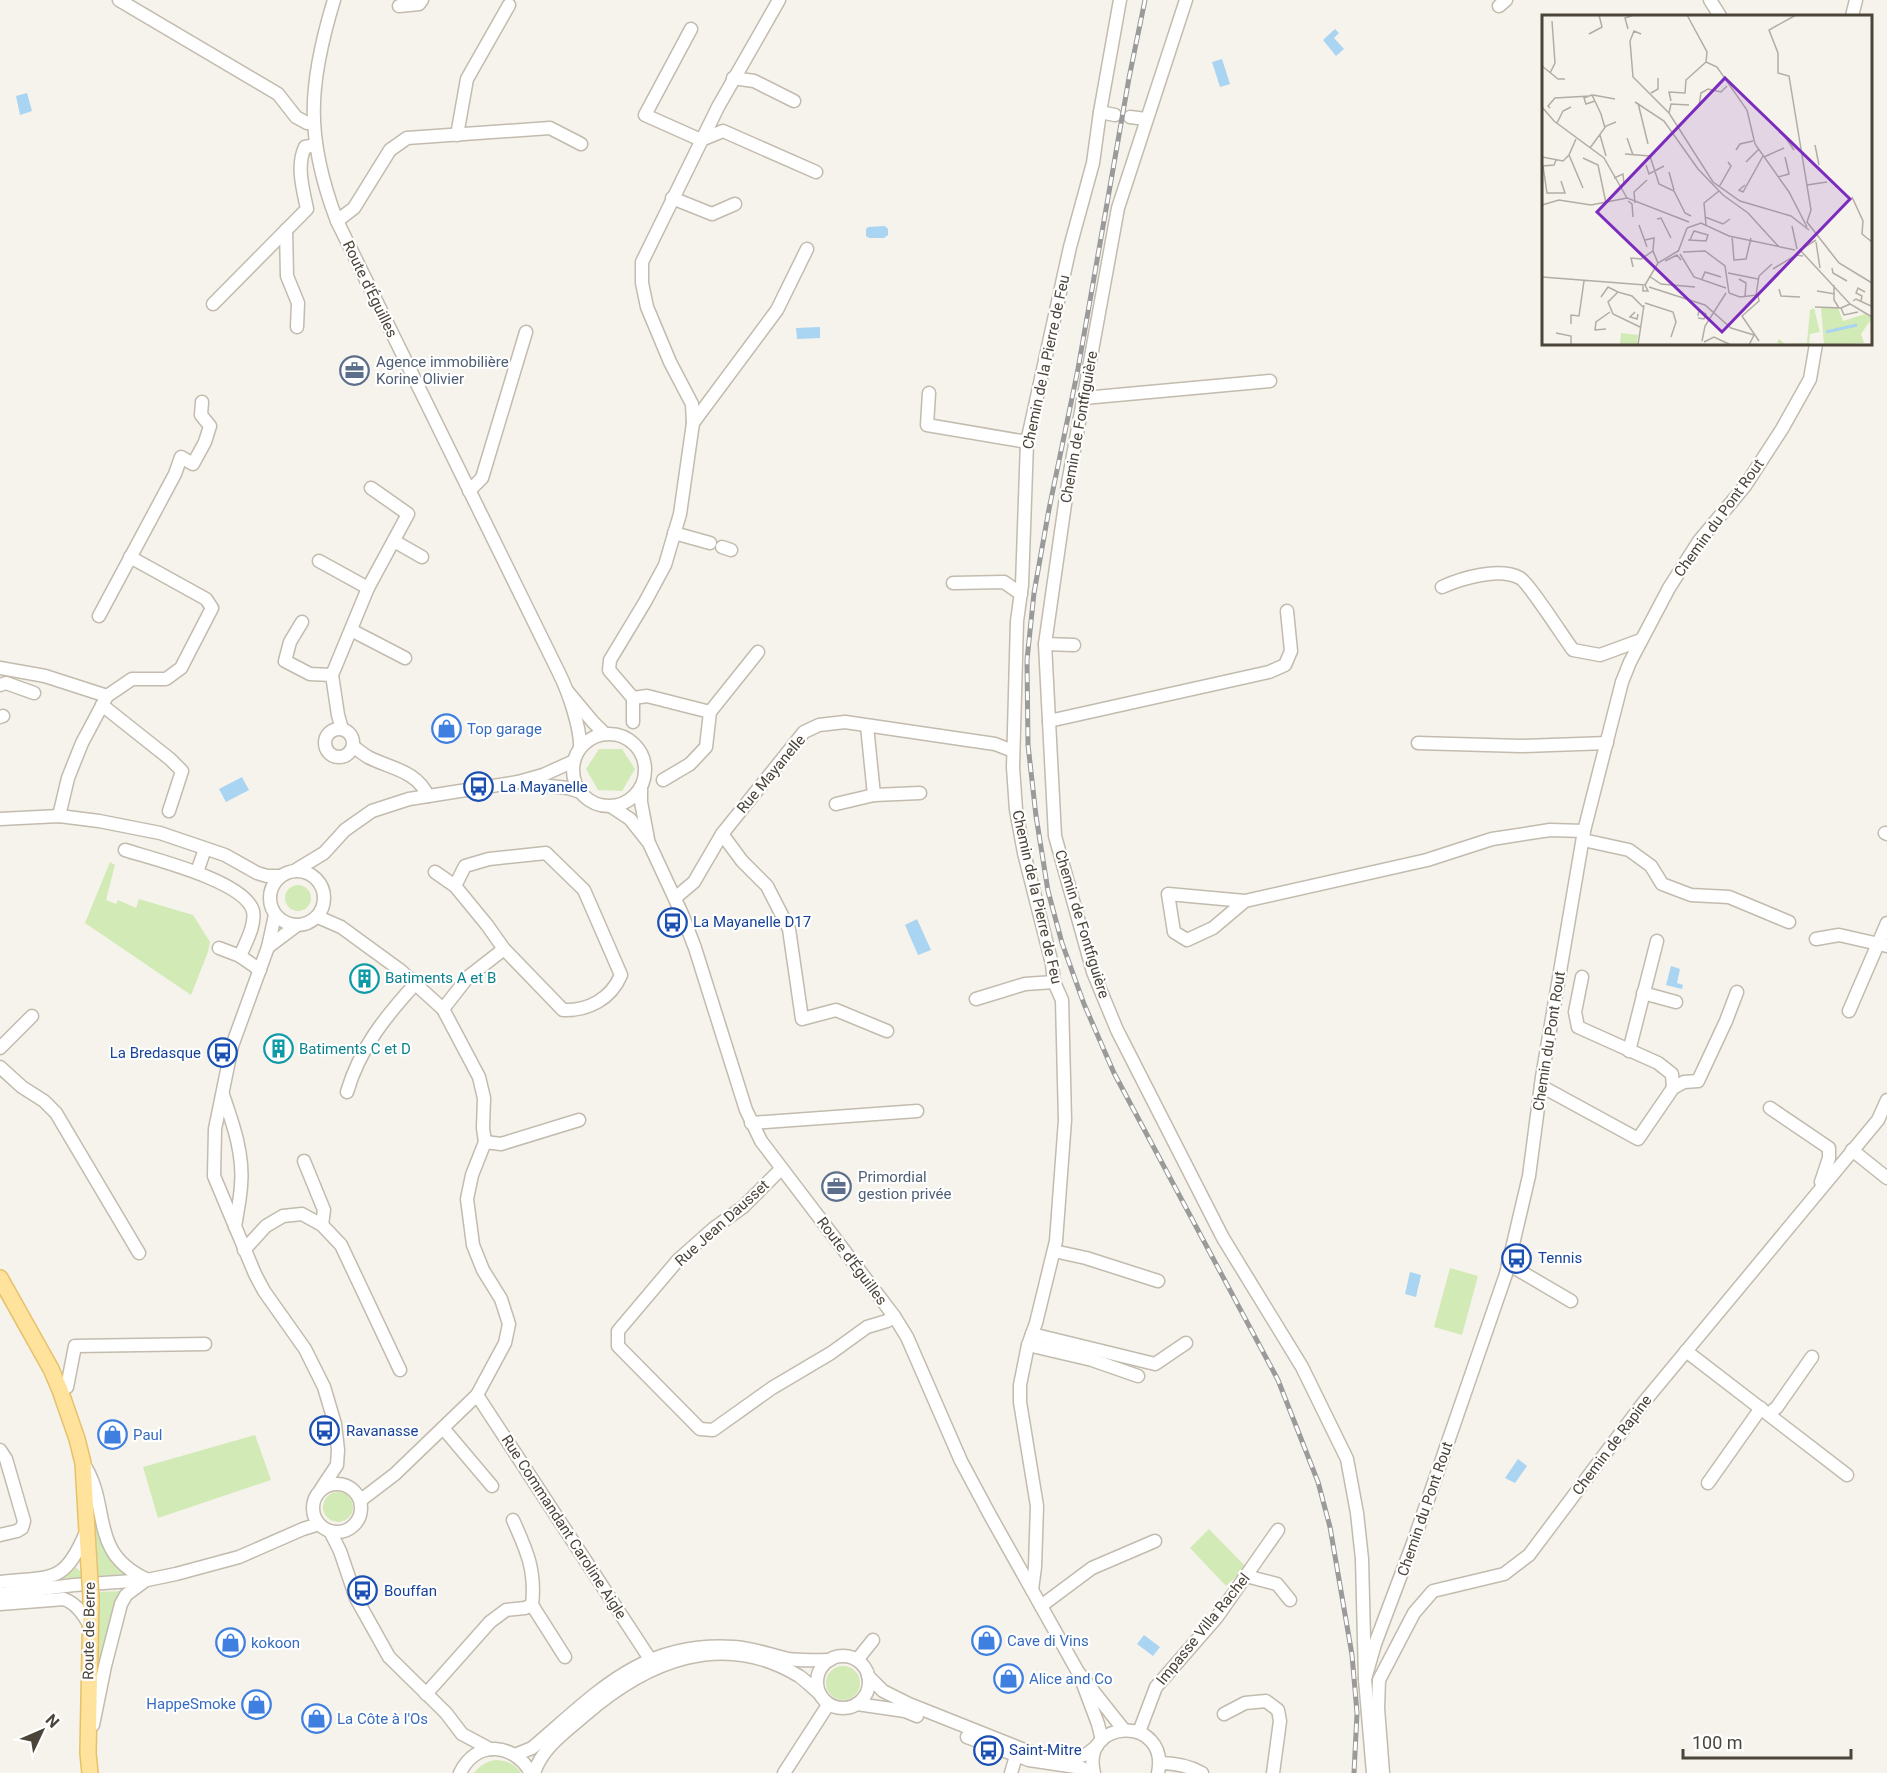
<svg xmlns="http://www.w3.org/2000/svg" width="1887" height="1773" font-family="Roboto,sans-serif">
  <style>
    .green { fill: #d2eab5 }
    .water { fill: #a9d4f2 }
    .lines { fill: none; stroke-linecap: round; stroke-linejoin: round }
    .minor-casing { stroke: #c2bbae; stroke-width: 15 }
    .major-casing { stroke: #e6c16a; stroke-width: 18 }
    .minor { stroke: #fff; stroke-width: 12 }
    .major { stroke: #ffe39c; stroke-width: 15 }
    .rail-casing { stroke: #9a9a9a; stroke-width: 5 }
    .rail { stroke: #fff; stroke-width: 3; stroke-dasharray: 9; stroke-linecap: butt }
    .major-bridge-casing { stroke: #e6c16a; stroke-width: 18; stroke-linecap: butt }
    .major-bridge { stroke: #ffe39c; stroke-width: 15 }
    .labels { text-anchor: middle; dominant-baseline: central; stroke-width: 4.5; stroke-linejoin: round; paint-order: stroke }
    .street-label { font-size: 15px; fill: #4b4439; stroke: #fff }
    .service-label { font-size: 15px; fill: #4e5e75; stroke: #fff; text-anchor: start }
    .shop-label { font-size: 15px; fill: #366cbe; stroke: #fff; text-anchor: start }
    .transit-label { font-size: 15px; fill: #164399; stroke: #fff; text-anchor: start }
    .culture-label { font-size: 15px; fill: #0d838f; stroke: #fff; text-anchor: start }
    .inset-river { fill: none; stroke: #a9d4f2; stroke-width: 3 }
    .inset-road { fill: none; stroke: #b2ada4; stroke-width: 1.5 }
    .view { fill: #7b2cbf; fill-opacity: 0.15; stroke: #7b2cbf; stroke-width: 3 }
    .inset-edge { fill: none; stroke: #4b4439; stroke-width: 3 }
  </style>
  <rect width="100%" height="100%" fill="#f6f3ec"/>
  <g class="green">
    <polygon points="599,749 622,749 635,769 622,791 598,790 586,769"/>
    <polygon points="110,862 115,865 106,900 116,904 118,900 136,908 139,899 193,915 210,942 208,952 191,995 85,923"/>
    <circle cx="298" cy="898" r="13"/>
    <polygon points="1450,1268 1478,1276 1462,1335 1434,1327"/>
    <polygon points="255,1435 271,1480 158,1518 143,1467"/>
    <circle cx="338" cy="1507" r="15"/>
    <polygon points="94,1507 117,1566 125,1574 56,1579 73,1565 81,1572 98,1570"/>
    <polygon points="1209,1529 1246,1567 1226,1586 1190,1548"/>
    <polygon points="120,1591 96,1682 97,1592"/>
    <circle cx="843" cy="1683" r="17"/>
    <path d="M497,1760c11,1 18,4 24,13h-47c6,-8 13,-12 23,-13z"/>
  </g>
  <g class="water">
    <polygon points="1335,29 1339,33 1334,38 1344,49 1336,56 1323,40"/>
    <polygon points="1222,59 1230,84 1220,87 1212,62"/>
    <polygon points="27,93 32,111 20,115 16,96"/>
    <polygon points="885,226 888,229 888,235 884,238 869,238 866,236 866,229 868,227"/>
    <polygon points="820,327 820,338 797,339 796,328"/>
    <polygon points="242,777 249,790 226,802 219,789"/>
    <polygon points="917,919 931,950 918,955 905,925"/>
    <polygon points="1671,966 1680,969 1677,983 1683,985 1682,989 1666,985"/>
    <polygon points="1410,1272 1421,1275 1416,1297 1405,1294"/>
    <polygon points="1518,1459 1527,1466 1515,1483 1505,1478"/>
    <polygon points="1144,1635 1160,1647 1153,1656 1137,1644"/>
  </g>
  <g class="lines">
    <defs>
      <g id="minor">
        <polyline points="119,0 278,94 296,117 307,123 313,122"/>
        <path d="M334,0c-26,85 -29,137 3,221l222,452c9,18 22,55 21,75"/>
        <polyline points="1186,0 1118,208 1068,483 1045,644 1055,836 1093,972 1117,1030 1223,1238 1302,1367 1347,1459 1357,1513 1362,1559 1365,1679"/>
        <polyline points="1710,0 1720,16"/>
        <polyline points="399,6 419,4 422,0"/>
        <polyline points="1499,6 1506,0"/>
        <polyline points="1852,16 1856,0"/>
        <polyline points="691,29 645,115 701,140 723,131 816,172"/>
        <polyline points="733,78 754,81 794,101"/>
        <polyline points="1100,112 1115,115"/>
        <polyline points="1130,117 1146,119"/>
        <polyline points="457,135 467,79 509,5"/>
        <polyline points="672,198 712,214 735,204"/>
        <polyline points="337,221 354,208 390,150 407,138 550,128 581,144"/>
        <polyline points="286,230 287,276 298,303 297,327"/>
        <path d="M213,304l94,-95c-4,-20 -11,-43 -2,-62l11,-2"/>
        <polyline points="929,393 927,425 1027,442"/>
        <polyline points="1084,398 1270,381"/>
        <polyline points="693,423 777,310 807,249"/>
        <polyline points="469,491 482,478 526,332"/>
        <polyline points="674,533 710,543"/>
        <polyline points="394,541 422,557"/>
        <polyline points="722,547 731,550"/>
        <polyline points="319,561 368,588"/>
        <polyline points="953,583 1004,582 1021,594"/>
        <path d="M1442,587c20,-9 57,-20 78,-9 8,4 44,60 53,72l27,5 41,-15"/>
        <polyline points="99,616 175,474 181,457 193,464 205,442 210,426 201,415 202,402"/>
        <polyline points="302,622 290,642 285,661 310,674 332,675"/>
        <polyline points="351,630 405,658"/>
        <polyline points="1045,644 1074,645"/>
        <polyline points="0,668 45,676 107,696 82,743 68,778 59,816"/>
        <polyline points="0,685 6,683 34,693"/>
        <polyline points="568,692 593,722 605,734"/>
        <polyline points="107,696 132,679 166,679 181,668 212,608 206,599 130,557"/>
        <polyline points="633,698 647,696 710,712"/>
        <polyline points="102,705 170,759 182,771 169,811"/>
        <polyline points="0,717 3,716"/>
        <polyline points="1049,721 1269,672 1285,665 1291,651 1287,611"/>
        <polyline points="633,722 633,698 609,670 610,660 645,602 665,565 680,514 693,423 692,404 670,362 647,307 642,283 642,262 718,107 779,0"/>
        <polyline points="867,726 874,795"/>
        <polyline points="342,729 338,715 332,675 368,588 408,514 371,488"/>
        <circle cx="339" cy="743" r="14"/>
        <circle cx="609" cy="770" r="36"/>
        <polyline points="1418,743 1521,746 1607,743"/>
        <path d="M353,746c5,4 10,8 15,11 23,12 48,13 60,39"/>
        <polyline points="663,780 690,764 706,747 710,712 758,652"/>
        <polyline points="522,783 568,788 580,792"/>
        <polyline points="641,789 641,802 648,839"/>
        <polyline points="836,804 874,795 920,793"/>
        <polyline points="612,807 630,819 649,843 682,914 695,948 746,1110 761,1141 894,1316 907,1337 961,1461 991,1517 1078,1672 1124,1730"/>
        <polyline points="0,819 59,816 99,821 160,833 225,855 257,873 267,876 281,876"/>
        <polyline points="1885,833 1887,834"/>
        <polyline points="722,834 742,861 767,886 789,929 802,1019 836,1010 887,1031"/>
        <polyline points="1583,840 1629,850 1651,866 1662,884 1691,895 1729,897 1789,922"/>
        <path d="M125,850c28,9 120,31 128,61 3,14 -8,33 -13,45"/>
        <polyline points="296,870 324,853 345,830 372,811 409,799 518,782 543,775 574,761"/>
        <circle cx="297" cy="898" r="27"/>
        <polyline points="197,872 205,849"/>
        <path d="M435,872l20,14 32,39 17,24 59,61c25,1 48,-11 58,-35l-37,-85 -38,-37 -57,6 -24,7 -10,20"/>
        <polyline points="675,898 694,882 722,834 804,732 819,725 845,722 995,744 1013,751"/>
        <polyline points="1245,901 1168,894 1174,932 1187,940 1213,928 1245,901 1427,860 1492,839 1550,830 1584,831"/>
        <polyline points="275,915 268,947 232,1046 215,1129 214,1176 255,1274 264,1291 305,1349 324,1387 335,1424 338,1450 337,1465 321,1489"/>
        <polyline points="318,917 341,927 400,970 443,1009 479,1077 484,1098 483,1128 485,1142 472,1175 467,1199 473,1245 483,1270 501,1299 509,1324 505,1343 477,1395 395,1474 361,1500"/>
        <polyline points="1816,939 1839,935 1887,946"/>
        <polyline points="268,947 296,926"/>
        <polyline points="219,948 240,956 260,970"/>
        <polyline points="1582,977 1575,1012 1578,1027 1658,1063 1672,1074 1673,1088"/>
        <polyline points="1643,993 1676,1002"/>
        <polyline points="976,999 1025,984 1054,982"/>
        <polyline points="443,1009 468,977 504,949"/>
        <polyline points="1849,1011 1887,923"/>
        <polyline points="0,1048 32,1016"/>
        <polyline points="1629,1051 1657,941"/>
        <polyline points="0,1067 22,1087 44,1101 56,1113 139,1253"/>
        <polyline points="1541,1086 1638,1139 1673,1088 1684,1082 1698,1081 1726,1021 1737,992"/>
        <path d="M347,1092c13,-44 38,-75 69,-109"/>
        <path d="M223,1095c10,29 21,59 18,91 -1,14 -4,28 -6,41"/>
        <polyline points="1770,1108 1829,1148 1829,1158 1821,1182"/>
        <polyline points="751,1123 917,1111"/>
        <polyline points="485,1142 501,1144 579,1120"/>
        <polyline points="1852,1150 1887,1178"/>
        <polyline points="304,1161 324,1210 322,1225"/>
        <polyline points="781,1169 743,1207 714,1228 678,1260 618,1331 618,1346 700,1429 713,1430 772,1388 831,1353 867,1327 887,1321 894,1316"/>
        <polyline points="244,1250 266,1226 283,1216 302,1214 322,1225 341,1245 400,1370"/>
        <polyline points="1054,1251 1086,1258 1158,1281"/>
        <polyline points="1508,1264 1571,1301"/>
        <polyline points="1032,1334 1155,1364 1186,1343"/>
        <polyline points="1028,1345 1092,1360 1138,1376"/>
        <polyline points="1686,1351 1847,1475"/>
        <polyline points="60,1390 67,1387 75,1346 205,1344"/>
        <polyline points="477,1395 650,1659"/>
        <polyline points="1769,1414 1777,1407 1812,1357"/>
        <polyline points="443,1428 492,1486"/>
        <polyline points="0,1450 6,1459 24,1521 22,1528 17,1531 0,1535"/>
        <path d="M83,1463c29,43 4,88 63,116"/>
        <polyline points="1708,1483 1761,1408"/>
        <circle cx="337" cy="1508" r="24"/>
        <polyline points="330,1531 340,1551 356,1598 389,1657 446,1713 462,1734 490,1749"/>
        <polyline points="1246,1576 1277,1584 1290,1600"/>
        <path d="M0,1582c52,-6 64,3 86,-50"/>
        <polyline points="1032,1590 1035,1567 1037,1506 1020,1402 1020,1385 1028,1345 1036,1323 1056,1241 1065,1120 1062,1000 1054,982 1052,964 1024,853 1016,810 1013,767 1017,621 1022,585 1027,442 1070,247 1093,163 1100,112 1120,0"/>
        <polyline points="0,1594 74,1585 147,1580 176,1574 239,1557 303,1529 319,1524"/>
        <path d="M0,1604l64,-5c13,5 20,16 26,27"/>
        <polyline points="532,1605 565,1657"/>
        <polyline points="1041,1606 1092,1568 1155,1541"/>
        <circle cx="843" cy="1682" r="26"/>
        <polyline points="857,1660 873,1640"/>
        <polyline points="868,1676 883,1691 909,1704 1027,1751 1048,1756 1074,1758 1087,1754 1097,1746"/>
        <polyline points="1083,1684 1098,1724 1102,1740"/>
        <path d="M426,1694l64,-72 16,-12 19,-2 7,-3c4,-34 -5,-54 -19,-85"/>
        <polyline points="857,1704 905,1711 917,1716"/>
        <polyline points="1224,1714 1245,1703 1266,1701 1278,1710 1280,1721 1273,1773"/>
        <polyline points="93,1725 105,1666 121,1604 126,1595 146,1580"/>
        <polyline points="1139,1732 1156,1687 1217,1617 1278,1530"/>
        <polyline points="967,1737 1029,1760 1082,1768 1091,1773"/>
        <path d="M515,1755l17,-7c65,-55 109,-107 202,-101 19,1 36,8 54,12 13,2 28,1 42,1"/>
        <path d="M1160,1763c14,0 29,3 42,10"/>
        <path d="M460,1773c16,-34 54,-30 71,0"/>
        <path d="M534,1773c8,-25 31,-41 51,-58 61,-53 137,-86 214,-39 7,5 14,12 21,18"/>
        <polyline points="784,1773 828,1705"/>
        <polyline points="1011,1773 1016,1756"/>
        <path d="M1094,1773c-14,-55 76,-58 64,0"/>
        <polyline points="1373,1773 1365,1679 1375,1644 1413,1543 1506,1274 1529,1176 1542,1077 1584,831 1622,682 1630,662 1669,588 1699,541 1745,486 1782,429 1810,379 1816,344"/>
        <polyline points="1383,1773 1378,1708 1379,1680 1414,1613 1433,1591 1504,1574 1529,1555 1644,1402 1878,1120 1887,1100"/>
      </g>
      <g id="major">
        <polyline points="0,1278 51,1369 60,1390 77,1439 83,1463 89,1566"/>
        <polyline points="90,1773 88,1753 91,1599"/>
      </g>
    </defs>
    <use href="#minor" class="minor-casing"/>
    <use href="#major" class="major-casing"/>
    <use href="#minor" class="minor"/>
    <use href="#major" class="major"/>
    <defs>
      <polyline id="rail" points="1145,0 1129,78 1078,369 1049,509 1034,593 1027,660 1028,745 1036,816 1048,891 1062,943 1084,1004 1114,1073 1278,1380 1318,1482 1330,1527 1352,1655 1357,1713 1354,1773"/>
    </defs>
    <use href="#rail" class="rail-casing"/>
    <use href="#rail" class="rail"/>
    <defs>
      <polyline id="major-bridge" points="89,1566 91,1599"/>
    </defs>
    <use href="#major-bridge" class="major-bridge-casing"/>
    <use href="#major-bridge" class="major-bridge"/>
  </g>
  <defs>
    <symbol id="office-ring" viewBox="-11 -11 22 22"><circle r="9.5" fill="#fff" stroke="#5c6f8a" stroke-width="1.5"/><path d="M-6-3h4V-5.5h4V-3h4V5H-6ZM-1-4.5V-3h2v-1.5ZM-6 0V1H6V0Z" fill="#5c6f8a"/></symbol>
    <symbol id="shop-ring" viewBox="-11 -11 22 22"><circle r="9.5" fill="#fff" stroke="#3f7fe0" stroke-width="1.5"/><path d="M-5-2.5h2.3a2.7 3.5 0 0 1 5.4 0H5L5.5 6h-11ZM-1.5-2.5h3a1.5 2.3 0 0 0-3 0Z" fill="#3f7fe0"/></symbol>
    <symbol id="bus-ring" viewBox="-11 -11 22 22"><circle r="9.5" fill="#fff" stroke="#1a4fb4" stroke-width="1.5"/><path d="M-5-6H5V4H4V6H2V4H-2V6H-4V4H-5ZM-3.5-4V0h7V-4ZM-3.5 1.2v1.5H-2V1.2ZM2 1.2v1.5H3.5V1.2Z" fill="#1a4fb4"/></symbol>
    <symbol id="building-ring" viewBox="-11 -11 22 22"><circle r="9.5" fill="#fff" stroke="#0f9aa8" stroke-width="1.5"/><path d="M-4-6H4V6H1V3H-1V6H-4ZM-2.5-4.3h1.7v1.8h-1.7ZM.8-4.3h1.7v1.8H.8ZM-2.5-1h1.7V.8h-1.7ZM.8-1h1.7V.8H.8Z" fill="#0f9aa8"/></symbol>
  </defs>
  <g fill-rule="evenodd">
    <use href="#office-ring" x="338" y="354" width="33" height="33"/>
    <use href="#shop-ring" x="430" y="712" width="33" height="33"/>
    <use href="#bus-ring" x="462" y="770" width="33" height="33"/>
    <use href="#bus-ring" x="656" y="906" width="33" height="33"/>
    <use href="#building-ring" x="348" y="962" width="33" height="33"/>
    <use href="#building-ring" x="262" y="1032" width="33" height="33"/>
    <use href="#bus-ring" x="206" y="1036" width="33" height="33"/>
    <use href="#office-ring" x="820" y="1170" width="33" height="33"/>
    <use href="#bus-ring" x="1500" y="1242" width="33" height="33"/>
    <use href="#bus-ring" x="308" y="1414" width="33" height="33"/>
    <use href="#shop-ring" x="96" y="1418" width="33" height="33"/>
    <use href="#bus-ring" x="346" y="1574" width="33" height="33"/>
    <use href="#shop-ring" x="970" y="1624" width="33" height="33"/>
    <use href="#shop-ring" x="214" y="1626" width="33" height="33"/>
    <use href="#shop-ring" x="992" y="1662" width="33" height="33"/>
    <use href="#shop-ring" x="240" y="1688" width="33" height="33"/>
    <use href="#shop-ring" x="300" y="1702" width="33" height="33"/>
    <use href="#bus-ring" x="972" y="1734" width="33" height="33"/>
  </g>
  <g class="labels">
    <g class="street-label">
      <text transform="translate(370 289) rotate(64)">Route d'Éguilles</text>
      <text transform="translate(1046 362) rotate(-78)">Chemin de la Pierre de Feu</text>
      <text transform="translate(1079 427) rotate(-80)">Chemin de Fontfiguière</text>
      <text transform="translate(1719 518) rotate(-54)">Chemin du Pont Rout</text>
      <text transform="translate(771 774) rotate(-50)">Rue Mayanelle</text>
      <text transform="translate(1037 897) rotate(77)">Chemin de la Pierre de Feu</text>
      <text transform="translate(1082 924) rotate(73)">Chemin de Fontfiguière</text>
      <text transform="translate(1549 1041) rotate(-81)">Chemin du Pont Rout</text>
      <text transform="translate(722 1223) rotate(-42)">Rue Jean Dausset</text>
      <text transform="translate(852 1261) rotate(53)">Route d'Éguilles</text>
      <text transform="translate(1612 1445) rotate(-53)">Chemin de Rapine</text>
      <text transform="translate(1425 1509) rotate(-71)">Chemin du Pont Rout</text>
      <text transform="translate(564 1527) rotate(57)">Rue Commandant Caroline Aigle</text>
      <text transform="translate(1203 1629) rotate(-51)">Impasse Villa Rachel</text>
      <text transform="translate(89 1631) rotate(-89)">Route de Berre</text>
    </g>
    <g class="service-label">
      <text x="376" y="362">Agence immobilière<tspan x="376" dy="17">Korine Olivier</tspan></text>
      <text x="858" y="1177">Primordial<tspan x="858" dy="17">gestion privée</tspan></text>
    </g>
    <g class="shop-label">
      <text x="467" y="729">Top garage</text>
      <text x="133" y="1435">Paul</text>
      <text x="1007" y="1641">Cave di Vins</text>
      <text x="251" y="1643">kokoon</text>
      <text x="1029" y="1679">Alice and Co</text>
      <text x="236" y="1704" text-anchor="end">HappeSmoke</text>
      <text x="337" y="1719">La Côte à l'Os</text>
    </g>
    <g class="transit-label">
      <text x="500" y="787">La Mayanelle</text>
      <text x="693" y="922">La Mayanelle D17</text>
      <text x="201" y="1053" text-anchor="end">La Bredasque</text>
      <text x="1538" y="1258">Tennis</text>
      <text x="346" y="1431">Ravanasse</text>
      <text x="384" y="1591">Bouffan</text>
      <text x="1009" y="1750">Saint-Mitre</text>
    </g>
    <g class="culture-label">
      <text x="385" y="978">Batiments A et B</text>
      <text x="299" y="1049">Batiments C et D</text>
    </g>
  </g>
  <g transform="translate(1542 15)">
    <rect width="330" height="330" fill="#f6f3ec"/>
    <path d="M272,293l6,24 -10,2 -1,11 -28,-1 -4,-1 2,-4 6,5 22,-1 3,-33zM279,293h17l5,13 22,-7 7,4 -11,16 3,9 -40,2zM79,318l17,2 -1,10 -17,-1z" fill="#d2eab5"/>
    <path class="inset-river" d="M284,317l31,-7"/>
    <path class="inset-road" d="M145,0l20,37 -1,10 11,5 30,43 8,34 34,48 18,35M254,0l-27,15 9,23v20l11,3 22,134 -4,12 32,41 33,20M86,14l-3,-11 9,-3M47,19l13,-7 -3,-12M99,19l-7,-3 -4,10 3,36 36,36 44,69 27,19 51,15 18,14M0,51l16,13h7M8,58l5,-10 -3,-42M109,78l7,-4v-11M51,80l22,4M53,86l-9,3 -2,-6 8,-3 9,19 4,14M129,86l-2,-9 16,1 1,-13 20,-18M93,87l29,19 34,48 25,26 25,18 31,34M96,88l10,41M157,91l2,-13 7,-4 13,3 6,-6M0,92l12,14 50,37 23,40 62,24M8,93l-2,-2 7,-8 35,-2M127,98l2,-9 18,1M15,108l6,-12 8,-4M58,120l6,21M242,120l10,15M85,123l6,17M34,124l-7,16 14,33M273,130l4,20M48,133l16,-22 10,-4M194,135l4,-6 13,-3M83,139l25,2 9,28 15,7 11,22 6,3M0,142l21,4 6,-6M222,142l20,-9M41,143l15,7 8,38M14,145l-2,5 -11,1 4,27h18l-4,-12M204,147l13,-13M104,150l3,9 15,-8M127,157l5,18M236,162l11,-3 -4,-17M72,163l9,-4 1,10M203,170l-6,5 4,2 20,-36M265,170l20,-3M177,172l12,-21 -3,-4M310,182l11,24 -1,13 10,8v10M86,186l4,3 1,13M93,188l-1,-11 13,-12M0,190l17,-5 32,5 36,-7M163,202l18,7 7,-5M115,204l4,-1 10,20M97,210l8,22M164,210l-2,-22 15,-12M250,211l5,23M145,213l14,-5 28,13 66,14M190,221l2,24 12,-1 5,-21M103,225l9,-2 -1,13M146,225l18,1 2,-6 -14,-4 -4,9M274,227l4,26M258,235l50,54 22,13M258,235l16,-10M136,237l9,-24M141,237l22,-1 20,15 4,27M138,239l14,23 32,11M123,246l12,-6 4,5M91,252l-2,-9 10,1 12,-8 5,12M290,253l1,5 14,8M231,254l23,-14 7,1M186,258l30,6M107,261l12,8 34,3M0,262l103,8 3,6h-5v-5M160,264l3,-7 16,5M197,264l7,4 -1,14M103,270l13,-22 20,-12M292,270v15l5,8M107,272l56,18 26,23 23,7 -5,10M237,274l2,7 19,1M275,276l18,3M187,278l11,4 17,-2M214,280l3,-19 13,-12M216,280l1,6 -17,15 17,25M59,282l7,-10 10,5M311,286l3,-2 15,7M319,286l1,-5 -6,-3 2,-5 7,4M103,288l28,9 3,10 -5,15M273,292l26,1 9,-4M299,293l3,7 14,-3M93,297l-5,5 7,2 1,-5M156,301l1,-6 7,4 -2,5 -6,-1M29,309v-9l8,1 5,-35M98,312l-27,-13 -5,-12 10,-10 14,4 11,11M64,314l-11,1 1,-8 14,-10M14,318l15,3v9M160,326l3,-15 21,-33M162,327l10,-5 17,8M96,330l6,-40"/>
    <path class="view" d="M183,63l125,121 -128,133 -125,-120z"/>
    <rect width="330" height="330" class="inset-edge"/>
  </g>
  <g transform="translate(42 1731) rotate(46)" stroke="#ffffff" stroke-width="4.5" paint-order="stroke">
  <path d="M0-4.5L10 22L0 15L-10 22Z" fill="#4b4439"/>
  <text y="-9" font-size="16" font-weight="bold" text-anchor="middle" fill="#4b4439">N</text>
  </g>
  <path d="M1683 1749v9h168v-9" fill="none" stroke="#4b4439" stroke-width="3"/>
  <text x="1692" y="1749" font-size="18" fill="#4b4439" stroke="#ffffff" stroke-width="4.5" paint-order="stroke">100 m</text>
</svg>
